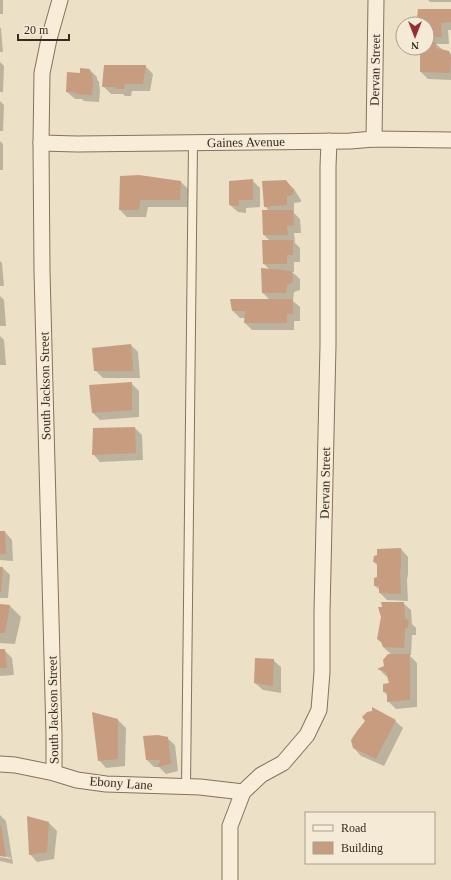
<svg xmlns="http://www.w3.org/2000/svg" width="451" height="880" font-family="Georgia,serif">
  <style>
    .shadow { fill: #0003 }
    .building { fill: #c89c7f }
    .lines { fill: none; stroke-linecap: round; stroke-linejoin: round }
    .service-casing { stroke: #86725d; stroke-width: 10 }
    .minor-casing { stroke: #86725d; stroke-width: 17 }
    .service { stroke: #f7edd9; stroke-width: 8 }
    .minor { stroke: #f7edd9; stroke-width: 15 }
    .labels { text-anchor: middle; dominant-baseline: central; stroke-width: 3; stroke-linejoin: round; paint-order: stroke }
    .street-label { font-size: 13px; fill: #372b20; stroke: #f4ead6 }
  </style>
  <rect width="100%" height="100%" fill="#ece0c6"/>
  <g class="shadow">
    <rect x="0" y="0" width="3" height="14"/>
    <polygon points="428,0 451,0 451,2 430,2"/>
    <polygon points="451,10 451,30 448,30 449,44 436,44 443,50 449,52 451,54 451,80 428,79 421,72 421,48 427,48 427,24 421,24 421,20 418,18"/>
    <polygon points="0,27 1,29 3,52 0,52"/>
    <polygon points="0,62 4,66 3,92 0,92"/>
    <polygon points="145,66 153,74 150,91 132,91 131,96 125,96 123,94 111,94 103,86"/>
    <polygon points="90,70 97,77 97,79 99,82 100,91 99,102 84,101 82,99 75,99 67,92 81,74"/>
    <polygon points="0,101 4,105 3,131 0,131"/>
    <polygon points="0,141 3,144 3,170 0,170"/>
    <polygon points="121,177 181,182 188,189 187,207 148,207 146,217 127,217 120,210"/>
    <polygon points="252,180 260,188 260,207 246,208 246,213 238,212 230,205"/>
    <polygon points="286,181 294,189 301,200 301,202 294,203 294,213 300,219 301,233 294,233 295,243 300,248 300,262 294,262 294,272 292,272 300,279 300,290 294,292 293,301 300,307 300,321 294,321 294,330 252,330 245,323 245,318 240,318 233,311 270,300 263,293 262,269 270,270 264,264 270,241 264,235 269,211 265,206"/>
    <polygon points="0,261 2,263 4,286 0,286"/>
    <polygon points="0,296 4,300 6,326 0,326"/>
    <polygon points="0,336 4,340 6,365 0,365"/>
    <polygon points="131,345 138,352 140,378 103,378 95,370"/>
    <polygon points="131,383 139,391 139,417 100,420 93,413"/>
    <polygon points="135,428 142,435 143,460 100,462 93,454"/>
    <polygon points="0,532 5,532 12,540 13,561 0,560"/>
    <polygon points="401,549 408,557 408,575 407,580 408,601 387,600 380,593 380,590 375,586 378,578 378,566 374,562"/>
    <polygon points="0,568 3,568 10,575 8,598 0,598"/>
    <polygon points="403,603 411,610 412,624 416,628 416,635 412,635 411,655 409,655 417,663 417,707 396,709 388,701 388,696 384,692 390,684 388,677 386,676 379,669 385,667 392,655 383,647"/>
    <polygon points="0,605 10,606 21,617 15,644 0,643"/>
    <polygon points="0,650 4,650 12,658 14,675 0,676"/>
    <polygon points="273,660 281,667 281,693 263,690 255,683"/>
    <polygon points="118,720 126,728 125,766 106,768 99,760"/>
    <polygon points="395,721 403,728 384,766 361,756 354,748"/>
    <polygon points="167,738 175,745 178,771 166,774 159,767 154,767 147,760"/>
    <polygon points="0,815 6,821 13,864 0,861 0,857 11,859 11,858 0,855"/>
    <polygon points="28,817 49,823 57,831 54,859 37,862 30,854"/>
  </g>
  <g class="building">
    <polygon points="418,9 451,9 451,22 441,23 442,37 427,37 427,24 420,24 420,18 417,18"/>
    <polygon points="427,42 436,42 436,48 449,51 451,58 450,73 420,72 420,48 427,48"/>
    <polygon points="104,65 146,65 143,84 125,84 124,89 116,89 116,87 102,87"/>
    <polygon points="80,68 90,69 90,73 92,73 93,83 92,95 76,94 75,92 66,92 67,72 80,73"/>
    <polygon points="139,175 181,181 180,200 140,200 139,210 119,210 120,176"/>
    <polygon points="253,179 253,200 239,200 239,206 229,205 229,181"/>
    <polygon points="286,180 294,191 293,195 287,196 287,205 264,207 262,181"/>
    <polygon points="262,210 293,210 294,225 287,226 288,235 263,235"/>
    <polygon points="262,240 293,240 293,255 287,255 287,264 263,264"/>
    <polygon points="261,268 292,271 293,282 287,285 286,293 262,293"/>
    <polygon points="230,299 293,299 293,314 287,314 287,323 244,323 245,311 232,311"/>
    <polygon points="131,344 133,371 94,371 92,348"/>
    <polygon points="132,382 132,410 92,413 89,385"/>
    <polygon points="135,427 136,453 92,455 93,428"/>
    <polygon points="0,531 5,531 6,554 0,554"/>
    <polygon points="401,548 401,567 400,572 401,594 379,593 379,586 374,586 374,578 377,577 377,563 373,562 374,556 377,555 377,549"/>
    <polygon points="0,567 3,567 1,592 0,592"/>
    <polygon points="381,602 404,602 405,619 409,620 408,628 405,628 404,648 383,647 381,642 377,639 381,617 378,607 382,607"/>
    <polygon points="0,604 10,605 5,633 0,633"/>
    <polygon points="0,649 5,649 7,668 0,668"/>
    <polygon points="388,654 410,654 410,700 387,702 387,692 383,692 383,684 389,683 386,672 377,669 384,666 383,660"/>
    <polygon points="255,658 274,659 273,686 254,683"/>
    <polygon points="372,707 396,720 376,759 353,748 351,740 357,731 365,721 362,717 367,712 372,711"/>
    <polygon points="92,712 118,719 118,759 98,761"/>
    <polygon points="158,735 168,737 171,764 157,767 161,760 146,760 143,736"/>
    <polygon points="27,816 49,822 47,852 29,855"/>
    <polygon points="0,825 1,825 6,857 0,856"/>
  </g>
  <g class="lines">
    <defs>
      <polyline id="service" points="186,787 193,143"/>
      <g id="minor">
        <polyline points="374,139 376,0"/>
        <polyline points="41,143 77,144 350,141 374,139 451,140"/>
        <polyline points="0,764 15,765 54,773 77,780 106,784 200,787 243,792"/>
        <polyline points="54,773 54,735 42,271 41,143 42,73 49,39 60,0"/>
        <polyline points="230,880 230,826 243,792 261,775 283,763 307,735 319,710 322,672 322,613 328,345 328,167 329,141"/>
      </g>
    </defs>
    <use href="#service" class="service-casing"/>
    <use href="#minor" class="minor-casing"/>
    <use href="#service" class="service"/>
    <use href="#minor" class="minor"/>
  </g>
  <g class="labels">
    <g class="street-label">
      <text transform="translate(375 70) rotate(-89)">Dervan Street</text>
      <text transform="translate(246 142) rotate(-1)">Gaines Avenue</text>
      <text transform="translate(45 386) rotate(-91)">South Jackson Street</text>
      <text transform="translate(325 483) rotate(-89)">Dervan Street</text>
      <text transform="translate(53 710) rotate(-91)">South Jackson Street</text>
      <text transform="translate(121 783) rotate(4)">Ebony Lane</text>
    </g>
  </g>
  <rect x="305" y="812" width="130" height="52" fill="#f4ead6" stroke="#a89e8d"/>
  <rect x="313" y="825" width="20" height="6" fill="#f7edd9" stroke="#a89e8d"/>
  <text x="341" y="832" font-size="12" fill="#372b20">Road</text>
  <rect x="313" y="842" width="20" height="12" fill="#c89c7f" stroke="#a89e8d"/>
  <text x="341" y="852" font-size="12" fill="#372b20">Building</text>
  <g transform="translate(415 36) rotate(180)"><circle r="19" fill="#f4ead6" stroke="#a89e8d"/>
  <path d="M0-3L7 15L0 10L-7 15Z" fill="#923133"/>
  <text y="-6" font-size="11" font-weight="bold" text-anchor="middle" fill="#372b20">N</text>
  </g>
  <path d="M18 34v6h51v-6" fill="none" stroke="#372b20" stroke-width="2"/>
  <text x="24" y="34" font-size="12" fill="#372b20" stroke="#f4ead6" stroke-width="3" paint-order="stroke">20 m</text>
</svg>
